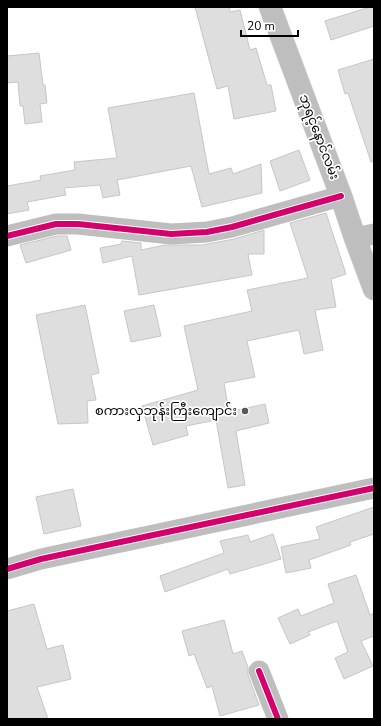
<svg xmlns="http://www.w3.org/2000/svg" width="381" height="726" font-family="'Nunito Sans','Noto Sans Myanmar',sans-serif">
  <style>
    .building { fill: #dedede; stroke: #c6c6c6 }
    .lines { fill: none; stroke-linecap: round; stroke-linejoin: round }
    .trunk-casing { stroke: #dbdbdb; stroke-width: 23 }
    .minor { stroke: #bebebe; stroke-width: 21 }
    .trunk { stroke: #bebebe; stroke-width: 22 }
    .cycleway-casing { stroke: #fff; stroke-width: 8 }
    .cycleway { stroke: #d6006c; stroke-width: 6 }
    .poi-dot { fill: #595959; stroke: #fff; stroke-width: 1.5 }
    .labels { text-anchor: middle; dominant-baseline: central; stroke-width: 3.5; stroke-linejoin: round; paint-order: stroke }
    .street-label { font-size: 13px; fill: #000; stroke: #fff }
    .poi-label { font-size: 13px; fill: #000; stroke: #fff; text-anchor: end }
  </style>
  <rect width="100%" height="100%" fill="#fff"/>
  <g class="building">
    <polygon points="195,7 229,7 230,12 240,10 250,50 256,48 267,85 271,85 276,111 234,119 228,86 217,89"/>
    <polygon points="370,7 374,7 374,26 331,40 325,21"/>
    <polygon points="39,53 43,85 45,85 47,103 40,104 42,122 25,124 23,106 20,106 18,82 7,83 7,56"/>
    <polygon points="374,59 374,161 371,162 348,93 345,94 338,70"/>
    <polygon points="194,93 209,174 231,168 233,174 261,164 262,193 202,207 191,166 117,180 120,195 103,198 100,185 64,188 66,195 27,202 29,210 7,214 7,186 41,180 40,176 75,170 74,162 117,158 108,108"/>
    <polygon points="299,150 310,180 280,191 270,161"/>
    <polygon points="326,213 346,274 331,279 336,307 315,310 323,350 304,354 299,330 247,341 255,377 224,383 229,412 265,404 269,423 236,431 245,485 228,488 216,420 186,426 188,435 153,445 142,406 198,390 184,326 252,311 247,290 308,278 290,223"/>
    <polygon points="264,230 264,254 248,254 252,275 139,295 132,256 103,263 100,248 121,244 122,241 141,243 141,250 165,245 203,245 234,239"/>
    <polygon points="57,236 67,236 71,250 26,263 20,245"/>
    <polygon points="85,305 99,373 91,375 96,400 87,401 88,423 58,424 36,315"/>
    <polygon points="154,305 161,336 131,342 124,311"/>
    <polygon points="73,489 81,526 44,534 36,497"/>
    <polygon points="374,507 374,534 350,542 351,545 309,560 311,568 286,573 281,547 320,539 316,527"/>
    <polygon points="273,534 281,559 230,574 228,569 165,592 160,576 224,553 220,541 248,535 250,542"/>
    <polygon points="356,575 370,615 374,613 374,636 361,641 373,666 344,679 335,658 348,652 337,621 308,632 310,635 290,644 278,618 298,609 301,616 334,603 328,584"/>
    <polygon points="34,604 47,649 63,645 71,679 37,687 48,719 7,719 7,611"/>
    <polygon points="224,620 233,654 242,651 248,667 248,675 259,705 220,716 212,686 207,688 194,654 189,656 182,631"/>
  </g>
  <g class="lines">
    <defs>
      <polyline id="trunk" points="270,7 341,196 355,238 374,289"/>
    </defs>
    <use href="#trunk" class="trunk-casing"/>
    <g class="minor">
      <polyline points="7,236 56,224 78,224 171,234 207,232 232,227 341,196"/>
      <polyline points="355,238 374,234"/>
      <polyline points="7,569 41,559 374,488"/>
      <polyline points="259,671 278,719"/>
    </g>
    <use href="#trunk" class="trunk"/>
    <defs>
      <g id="cycleway">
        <polyline points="7,236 56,224 78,224 171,234 207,232 232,227 341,196"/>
        <polyline points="7,569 41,559 374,488"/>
        <polyline points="259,671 278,719"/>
      </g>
    </defs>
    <use href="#cycleway" class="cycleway-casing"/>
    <use href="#cycleway" class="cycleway"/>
  </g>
  <circle class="poi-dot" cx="245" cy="411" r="4"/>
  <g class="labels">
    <g class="street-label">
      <text transform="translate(319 137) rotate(69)">ဘုရင့်နောင်လမ်း</text>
    </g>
    <g class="poi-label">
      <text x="237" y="411">စကားလှဘုန်းကြီးကျောင်း</text>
    </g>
  </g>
  <rect width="381" height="726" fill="none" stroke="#000000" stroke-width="16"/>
  <path d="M241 30v6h57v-6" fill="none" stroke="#000000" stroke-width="2"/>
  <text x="247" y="30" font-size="12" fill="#000000" stroke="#ffffff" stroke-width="3" paint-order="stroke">20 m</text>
</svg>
